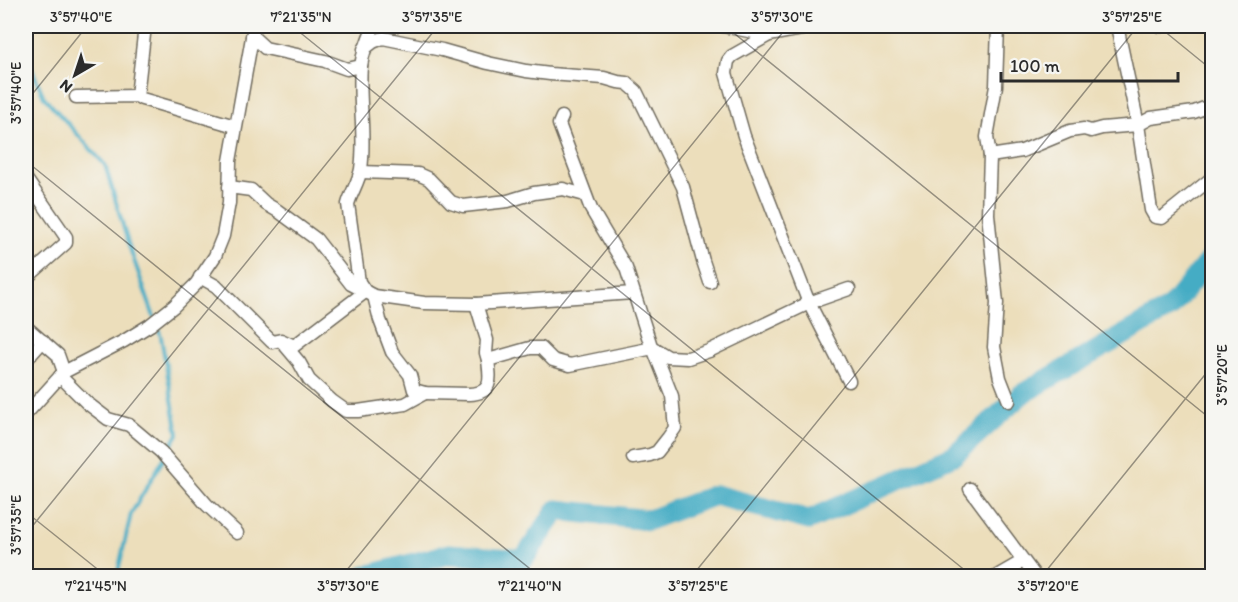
<svg xmlns="http://www.w3.org/2000/svg" width="1238" height="602" font-family="Itim,sans-serif">
  <style>
    .lines { fill: none; stroke-linecap: round; stroke-linejoin: round }
    .stream { stroke: #45acc4; stroke-width: 4 }
    .river { stroke: #45acc4; stroke-width: 21 }
    .minor-casing { stroke: #6f6a5d; stroke-width: 15 }
    .minor { stroke: #fff; stroke-width: 12 }
    .ticks { fill: none; stroke: #2b2b2b; stroke-width: 1.5; stroke-opacity: 0.45 }
    .neatline { fill: none; stroke: #2b2b2b; stroke-width: 2 }
    .ticks-label { font-size: 15px; text-anchor: middle; fill: #2b2b2b }
  </style>
  <rect width="100%" height="100%" fill="#f6f6f2"/>
  <filter id="ink" filterUnits="userSpaceOnUse"><feTurbulence type="fractalNoise" baseFrequency=".0167" numOctaves="2"/><feDisplacementMap in="SourceGraphic" scale="12" xChannelSelector="R" yChannelSelector="G"/><feConvolveMatrix kernelMatrix="1 2 1 2 8 2 1 2 1" color-interpolation-filters="sRGB"/></filter>
  <filter id="wash" filterUnits="userSpaceOnUse"><feTurbulence type="fractalNoise" baseFrequency=".008" numOctaves="4" result="noise"/><feDisplacementMap in="SourceGraphic" scale="24" xChannelSelector="R" yChannelSelector="G"/><feGaussianBlur stdDeviation="1.35" result="paint"/><feColorMatrix in="noise" values="0 0 0 0 0 0 0 0 0 0 0 0 0 0 0 0 0 1.4 0 .05"/><feComposite in="paint" operator="in"/></filter>
  <g filter="url(#wash)">
    <rect width="100%" height="100%" fill="#ecdebb"/>
    <g class="lines">
      <g class="stream">
        <polyline points="26,56 44,97 105,165 129,246 154,317"/>
        <polyline points="117,576 131,514 178,434 161,337 157,324"/>
      </g>
      <polyline class="river" points="366,576 449,554 523,560 557,510 649,520 715,495 809,520 954,455 1022,394 1170,308 1212,257"/>
    </g>
  </g>
  <g filter="url(#ink)">
    <g class="lines">
      <defs>
        <g id="minor">
          <polyline points="723,26 769,35"/>
          <polyline points="818,26 769,35 732,56 728,61 726,73 744,136 809,303 849,381"/>
          <polyline points="998,26 996,86 987,137 990,156 988,214 997,303 994,347 1000,378 1009,401"/>
          <polyline points="1117,26 1138,125 1151,210 1155,217 1162,218 1212,178"/>
          <polyline points="1160,26 1161,26"/>
          <polyline points="252,36 265,48 325,61 347,69 361,66"/>
          <polyline points="364,49 373,42 383,38 442,50 488,63 526,71 550,74 604,78 618,82 627,83 636,91 683,187 703,261 710,282"/>
          <polyline points="137,96 145,26"/>
          <polyline points="76,97 137,96 142,99 235,126"/>
          <polyline points="562,117 559,124 591,209 626,268 651,346 653,348 672,396 675,428 668,438 657,452 650,455 633,458"/>
          <polyline points="990,156 1022,151 1070,131 1084,129 1091,131 1102,128 1138,125 1151,118 1194,112 1212,105"/>
          <polyline points="361,172 418,174 429,179 451,202 463,206 508,201 534,193 563,189 585,195"/>
          <polyline points="26,179 66,237 66,243 31,274 26,277"/>
          <polyline points="229,187 251,190 266,204 278,211 316,239 351,284 374,296 424,303 476,304 633,293"/>
          <polyline points="200,277 216,286 272,342 281,340 294,346 365,292"/>
          <path d="M365,291l-6,-9 -11,-78c3,-11 11,-23 13,-35 5,-34 -3,-69 0,-103 2,-15 7,-27 13,-40"/>
          <path d="M374,296l6,24 12,32 18,23 4,15 11,3 44,1c25,-1 21,-16 19,-34l42,-12h11l12,12 17,5 83,-17 15,9 20,1 21,-7 100,-48 40,-14"/>
          <polyline points="476,304 487,340 486,353 488,360"/>
          <polyline points="26,327 58,355 64,372"/>
          <polyline points="283,343 299,362 309,380 332,401 346,411 358,411 405,404 425,393"/>
          <polyline points="26,360 43,341"/>
          <polyline points="60,376 87,403 108,419 129,425 161,452 207,505 237,533"/>
          <polyline points="26,414 64,372 124,341 150,325 174,306 196,284 215,256 223,236 229,203 230,161 254,26"/>
          <polyline points="970,489 1035,576"/>
          <polyline points="997,576 1023,561"/>
        </g>
      </defs>
      <use href="#minor" class="minor-casing"/>
      <use href="#minor" class="minor"/>
    </g>
  </g>
  <path class="ticks" d="M292,26l680,550M725,26l487,394M1158,26l54,44M26,102l61,-76M26,161l513,415M26,512l80,64M26,534l412,-508M342,576l446,-550M692,576l446,-550M1042,576l170,-210"/>
  <rect width="1238" height="602" fill="none" stroke="#f6f6f2" stroke-width="66"/>
  <g transform="translate(75 75) rotate(219)" stroke="#f6f6f2" stroke-width="4.5" paint-order="stroke">
  <path d="M0-4.5L10 22L0 15L-10 22Z" fill="#2b2b2b"/>
  <text y="-9" font-size="16" font-weight="bold" text-anchor="middle" fill="#2b2b2b">N</text>
  </g>
  <path d="M1001 72v9h177v-9" fill="none" stroke="#2b2b2b" stroke-width="3"/>
  <text x="1010" y="72" font-size="18" fill="#2b2b2b" stroke="#f6f6f2" stroke-width="4.5" paint-order="stroke">100 m</text>
  <rect x="33" y="33" width="1172" height="536" class="neatline"/>
  <g class="ticks-label">
    <text x="81" y="22">3°57'40"E</text>
    <text x="301" y="22">7°21'35"N</text>
    <text x="432" y="22">3°57'35"E</text>
    <text x="782" y="22">3°57'30"E</text>
    <text x="1132" y="22">3°57'25"E</text>
    <text transform="translate(16 93) rotate(-90)" y="5">3°57'40"E</text>
    <text transform="translate(1222 375) rotate(-90)" y="5">3°57'20"E</text>
    <text transform="translate(16 525) rotate(-90)" y="5">3°57'35"E</text>
    <text x="96" y="591">7°21'45"N</text>
    <text x="348" y="591">3°57'30"E</text>
    <text x="530" y="591">7°21'40"N</text>
    <text x="698" y="591">3°57'25"E</text>
    <text x="1048" y="591">3°57'20"E</text>
  </g>
</svg>
